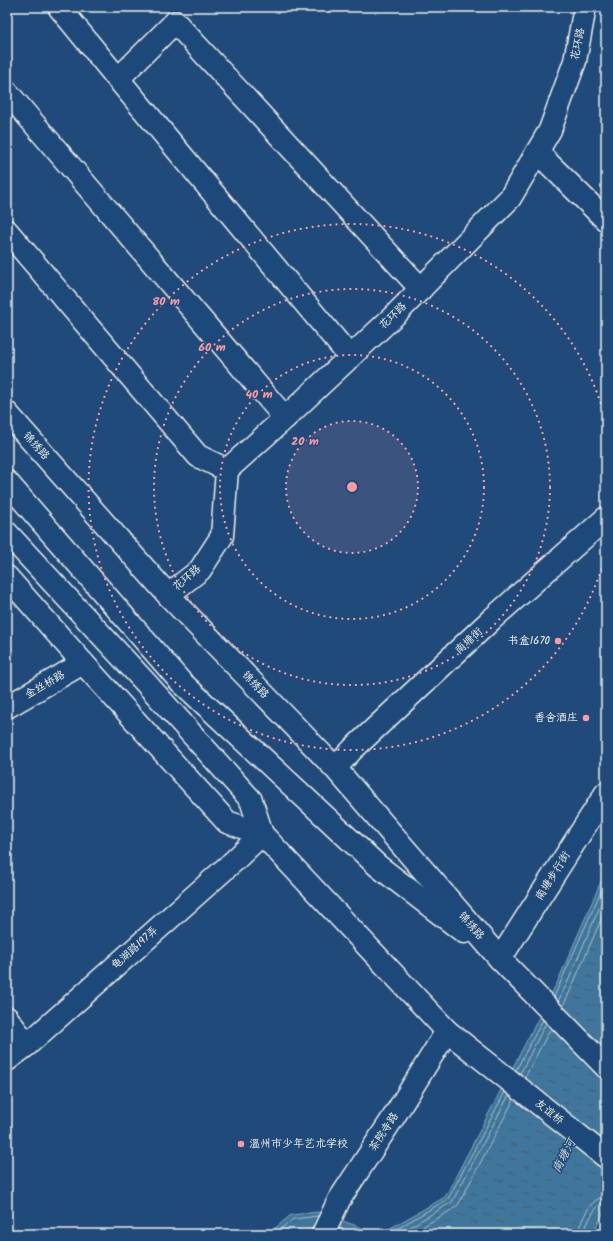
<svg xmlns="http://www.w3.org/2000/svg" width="613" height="1241" font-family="Kalam,'LXGW WenKai TC',sans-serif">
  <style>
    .water { fill: url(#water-ripples); stroke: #88a7ba }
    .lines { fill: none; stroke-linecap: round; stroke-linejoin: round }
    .shore { stroke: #acc0ca; stroke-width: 1 }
    .street-casing { stroke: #f4f1e8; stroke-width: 25 }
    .secondary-casing { stroke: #f4f1e8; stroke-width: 25 }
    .primary-casing { stroke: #f4f1e8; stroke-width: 25 }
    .street { stroke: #1f4a7a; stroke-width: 22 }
    .secondary { stroke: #1f4a7a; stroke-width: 22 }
    .primary { stroke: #1f4a7a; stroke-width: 22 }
    .ring { fill: none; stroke: #ff9aa2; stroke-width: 2; stroke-dasharray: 2 4 }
    .poi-dot { fill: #ff9aa2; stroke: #1f4a7a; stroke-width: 1.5 }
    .labels { text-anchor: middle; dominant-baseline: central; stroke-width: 3; stroke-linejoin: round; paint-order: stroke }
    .street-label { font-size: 11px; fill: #f4f1e8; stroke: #1f4a7a }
    .poi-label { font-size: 11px; fill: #f4f1e8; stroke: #1f4a7a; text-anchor: end }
    .water-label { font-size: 12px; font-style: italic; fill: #d9dfdd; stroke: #1f4a7a }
    .centre { fill: #ff9aa2; stroke: #1f4a7a; stroke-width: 2 }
    .ring-label { font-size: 12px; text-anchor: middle; font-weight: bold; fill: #ff9aa2; stroke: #1f4a7a; stroke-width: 3; stroke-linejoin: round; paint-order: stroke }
  </style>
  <defs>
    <pattern id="water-ripples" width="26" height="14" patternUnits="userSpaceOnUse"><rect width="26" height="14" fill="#40769c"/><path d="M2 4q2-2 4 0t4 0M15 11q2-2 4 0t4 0" fill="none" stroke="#445f71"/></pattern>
  </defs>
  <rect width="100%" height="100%" fill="#1f4a7a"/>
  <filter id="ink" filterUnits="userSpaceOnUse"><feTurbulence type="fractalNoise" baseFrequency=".025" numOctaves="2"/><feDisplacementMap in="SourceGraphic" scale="8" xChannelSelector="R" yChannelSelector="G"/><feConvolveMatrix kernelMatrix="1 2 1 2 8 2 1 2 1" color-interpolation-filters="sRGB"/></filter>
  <g filter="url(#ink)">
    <g class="water">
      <polygon points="606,870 606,1209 592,1234 380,1234 445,1197 557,983"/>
      <polygon points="318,1212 379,1234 268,1234 291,1215"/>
    </g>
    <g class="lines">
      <g class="shore">
        <polyline points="554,997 606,880"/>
        <polyline points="558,1001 566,986 606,892"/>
        <polyline points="563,1006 571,989 606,908"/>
        <polyline points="516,1070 543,1020"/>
        <polyline points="520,1074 546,1023"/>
        <polyline points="525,1077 551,1028"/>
        <polyline points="274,1234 293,1219 318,1216"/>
        <polyline points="388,1234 448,1199 505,1092"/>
        <polyline points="398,1234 452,1202 509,1095"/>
        <polyline points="410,1234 453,1209 458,1205 514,1099"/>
        <path d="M578,1234c0,-8 11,-30 18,-34 4,-2 6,-3 10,-3"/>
        <path d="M584,1234c0,-6 10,-26 16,-29 2,-2 3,-2 6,-2"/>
      </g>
      <defs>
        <g id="street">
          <polyline points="59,7 118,79 350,357"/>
          <polyline points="118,79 175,22 421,289"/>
          <polyline points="7,92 285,418"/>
          <polyline points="7,231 198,456 227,470"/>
          <polyline points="500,959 606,793"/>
          <polyline points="7,1018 27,1045"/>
          <polyline points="7,1060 27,1045 235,860 262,834"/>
          <polyline points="323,1234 339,1200 393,1118 447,1031"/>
        </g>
        <g id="secondary">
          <polyline points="537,152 606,220"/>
          <polyline points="168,595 200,570 222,536 227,470 285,418 397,313 510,198 550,130 575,61 585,7"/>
          <polyline points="7,707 83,663"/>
          <polyline points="335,768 353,749 492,619 606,518"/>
        </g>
        <g id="primary">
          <polyline points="7,413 168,595 335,768 500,959 606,1067"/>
          <polyline points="7,482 180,681 378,866 464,932"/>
          <polyline points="7,533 145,682 251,800 262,834"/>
          <polyline points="7,577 83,663 227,822 262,834 447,1031 606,1157"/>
        </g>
      </defs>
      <use href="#street" class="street-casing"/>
      <use href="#secondary" class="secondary-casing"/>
      <use href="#primary" class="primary-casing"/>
      <use href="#street" class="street"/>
      <use href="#secondary" class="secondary"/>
      <use href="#primary" class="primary"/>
    </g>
  </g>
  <circle cx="352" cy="487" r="66" fill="#ff9aa2" fill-opacity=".12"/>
  <g class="ring">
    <circle cx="352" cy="487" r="66"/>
    <circle cx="352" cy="487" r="132"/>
    <circle cx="352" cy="487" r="198"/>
    <path d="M605 557A263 263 0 1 1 605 417"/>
  </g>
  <g class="poi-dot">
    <circle cx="558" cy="641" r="4"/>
    <circle cx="586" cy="718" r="4"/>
    <circle cx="241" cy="1144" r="4"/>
  </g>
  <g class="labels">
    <g class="street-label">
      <text transform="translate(578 44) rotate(-79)">花环路</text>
      <text transform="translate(393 316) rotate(-44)">花环路</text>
      <text transform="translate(36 446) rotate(48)">锦绣路</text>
      <text transform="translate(187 578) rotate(-41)">花环路</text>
      <text transform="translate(469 641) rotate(-43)">南塘街</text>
      <text transform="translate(45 685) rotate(-30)">金丝桥路</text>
      <text transform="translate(255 685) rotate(46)">锦绣路</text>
      <text transform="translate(553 876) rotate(-58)">南塘步行街</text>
      <text transform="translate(471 926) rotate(49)">锦绣路</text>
      <text transform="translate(135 948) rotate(-42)">龟湖路197弄</text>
      <text transform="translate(549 1112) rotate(39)">友谊桥</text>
      <text transform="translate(384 1132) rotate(-57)">茶院寺路</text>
    </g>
    <g class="poi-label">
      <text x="550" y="641">书盒1670</text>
      <text x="578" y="718">香舍酒庄</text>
      <text x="249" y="1144" text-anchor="start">温州市少年艺术学校</text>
    </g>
    <g class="water-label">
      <text transform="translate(564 1156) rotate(-62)">南塘河</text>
    </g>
  </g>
  <circle cx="352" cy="487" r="6" class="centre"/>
  <g class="ring-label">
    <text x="166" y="305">80 m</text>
    <text x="212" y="351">60 m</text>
    <text x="259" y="398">40 m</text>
    <text x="305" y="445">20 m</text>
  </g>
  <rect width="613" height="1241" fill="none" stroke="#1f4a7a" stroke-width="24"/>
  <rect x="12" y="12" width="589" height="1217" fill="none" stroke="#f4f1e8" stroke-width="1.5" filter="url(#ink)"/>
</svg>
